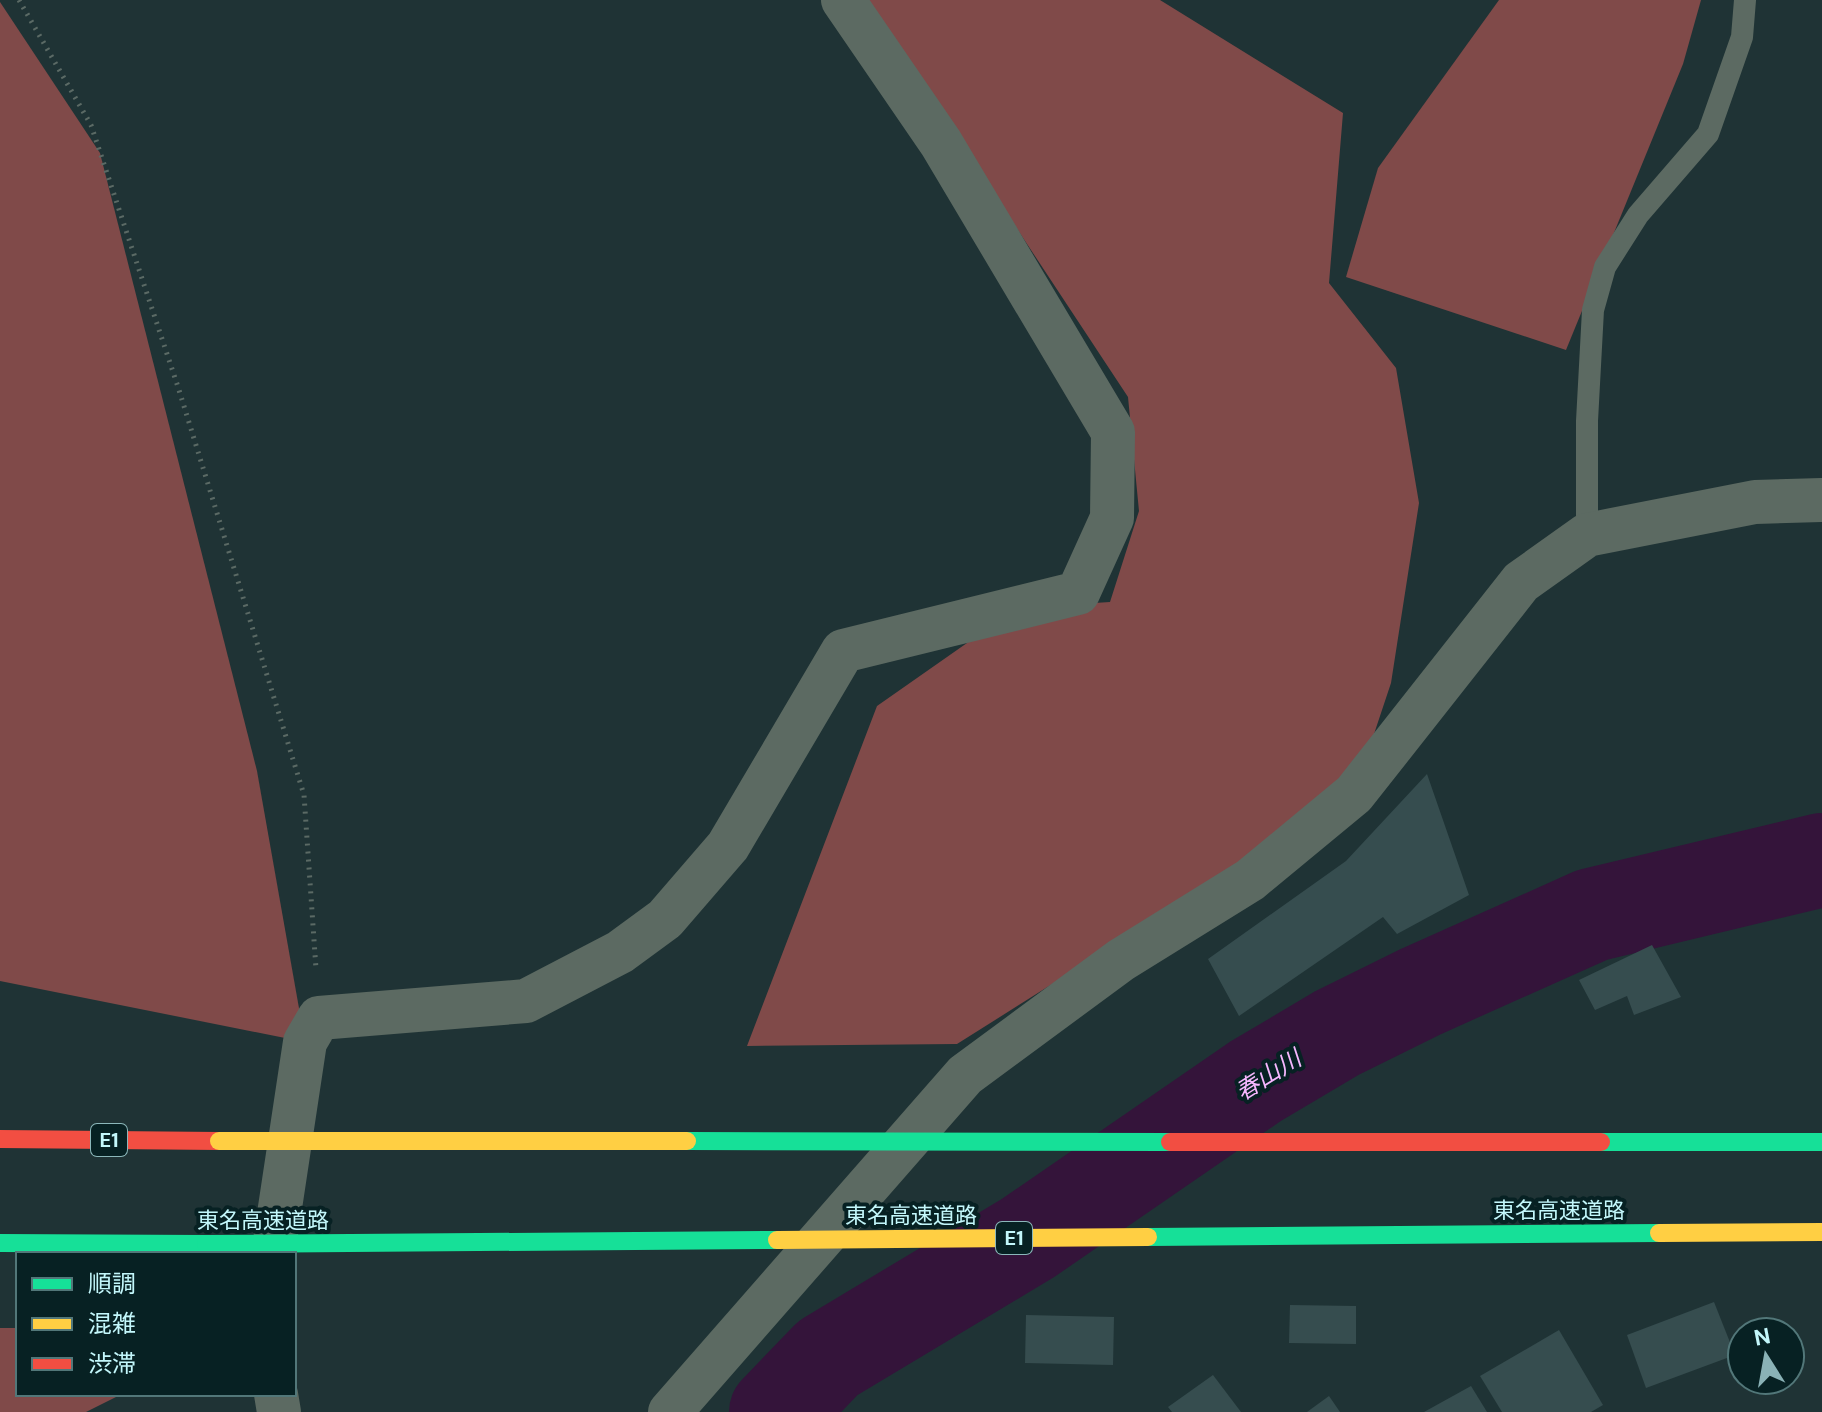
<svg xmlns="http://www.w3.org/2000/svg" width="1822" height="1412" font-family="'DM Sans','Noto Sans JP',sans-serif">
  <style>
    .forest { fill: #804a49 }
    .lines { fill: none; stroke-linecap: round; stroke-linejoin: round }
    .river { stroke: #34143a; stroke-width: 94 }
    .building { fill: #364d4f }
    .path { stroke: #5b6a65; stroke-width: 5; stroke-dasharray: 2 6; stroke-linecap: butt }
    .lane { stroke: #5c6a62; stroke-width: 22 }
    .street { stroke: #5c6a62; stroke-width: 44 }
    .fast { stroke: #16e098; stroke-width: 18 }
    .jam { stroke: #f24e42; stroke-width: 18 }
    .fast-bridge { stroke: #16e098; stroke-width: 18 }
    .slow-bridge { stroke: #ffcf43; stroke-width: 18 }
    .jam-bridge { stroke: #f24e42; stroke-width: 18 }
    .labels { text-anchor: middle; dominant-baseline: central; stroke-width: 8; stroke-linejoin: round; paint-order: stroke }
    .shield { fill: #072123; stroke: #8bb7ba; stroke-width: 2 }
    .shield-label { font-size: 20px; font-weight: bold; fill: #c3f7fb }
    .street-label { font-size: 22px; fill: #c3f7fb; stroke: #072123 }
    .water-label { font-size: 24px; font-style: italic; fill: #f6b7fe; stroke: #072123 }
  </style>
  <rect width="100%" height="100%" fill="#1f3335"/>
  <g class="forest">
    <polygon points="866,0 1160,0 1343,113 1329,283 1396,368 1419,503 1391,683 1354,794 957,1044 747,1046 877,706 1017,608 1110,602 1139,511 1128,397"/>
    <polygon points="1499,0 1701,0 1683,64 1566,350 1346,277 1378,168"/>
    <polygon points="0,2 100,153 257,771 305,1042 0,981"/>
    <polygon points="0,1328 18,1328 18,1394 122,1394 86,1412 0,1412"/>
  </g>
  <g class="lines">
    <polyline class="river" points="776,1412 828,1358 1028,1238 1256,1081 1337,1033 1420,992 1592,915 1822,860"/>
  </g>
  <g class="building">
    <polygon points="1427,774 1469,895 1397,934 1383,917 1239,1016 1208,959 1346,861"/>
    <polygon points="1652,945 1681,997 1634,1015 1627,996 1595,1010 1579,980"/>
    <polygon points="1714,1302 1735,1355 1646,1388 1627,1335"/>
    <polygon points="1290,1305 1356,1306 1356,1344 1289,1343"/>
    <polygon points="1026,1315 1114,1317 1113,1365 1025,1363"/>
    <polygon points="1559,1330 1603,1405 1591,1412 1502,1412 1480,1376"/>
    <polygon points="1213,1375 1241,1412 1172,1412 1168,1407"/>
    <polygon points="1471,1386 1487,1412 1424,1412"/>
    <polygon points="1329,1396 1340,1412 1307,1412"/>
  </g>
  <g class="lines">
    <polyline class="path" points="19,0 91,125 179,390 304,795 316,969"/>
    <polyline class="lane" points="1587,535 1587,421 1593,310 1605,267 1638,215 1708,134 1742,37 1745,0"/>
    <g class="street">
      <polyline points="273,1254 305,1042 319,1018 526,1001 620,952 665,919 728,846 843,651 1078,593 1112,518 1113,432 941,143 843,0"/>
      <polyline points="276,1394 279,1412"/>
      <polyline points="670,1412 965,1075 1121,960 1250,880 1354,794 1521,582 1587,535 1755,502 1822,500"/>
    </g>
    <polyline class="fast" points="0,1243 206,1244"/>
    <polyline class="jam" points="0,1139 219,1141"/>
    <g class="fast-bridge">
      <polyline points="687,1141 1170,1142"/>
      <polyline points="1601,1142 1822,1142"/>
      <polyline points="1148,1237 1659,1233"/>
      <polyline points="206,1244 777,1240"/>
    </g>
    <g class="slow-bridge">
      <polyline points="219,1141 687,1141"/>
      <polyline points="1659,1233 1822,1232"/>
      <polyline points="777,1240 1148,1237"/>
    </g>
    <polyline class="jam-bridge" points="1170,1142 1601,1142"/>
  </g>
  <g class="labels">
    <g class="shield">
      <rect x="91" y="1124" width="36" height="32" rx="6"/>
      <rect x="996" y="1222" width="36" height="32" rx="6"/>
    </g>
    <g class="shield-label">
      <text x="109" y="1140">E1</text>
      <text x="1014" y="1238">E1</text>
    </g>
    <g class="street-label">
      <text x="1559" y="1210">東名高速道路</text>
      <text x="911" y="1215">東名高速道路</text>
      <text x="263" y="1220">東名高速道路</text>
    </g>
    <g class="water-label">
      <text transform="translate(1268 1075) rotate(-32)">春山川</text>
    </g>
  </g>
  <rect x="16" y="1252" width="280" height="144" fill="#072123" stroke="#527779" stroke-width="2"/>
  <rect x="32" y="1278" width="40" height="12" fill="#16e098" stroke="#527779" stroke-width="2"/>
  <text x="88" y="1292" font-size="24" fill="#c3f7fb">順調</text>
  <rect x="32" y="1318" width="40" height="12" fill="#ffcf43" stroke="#527779" stroke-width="2"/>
  <text x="88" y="1332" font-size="24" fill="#c3f7fb">混雑</text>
  <rect x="32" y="1358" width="40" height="12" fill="#f24e42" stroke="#527779" stroke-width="2"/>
  <text x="88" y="1372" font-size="24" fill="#c3f7fb">渋滞</text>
  <g transform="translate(1766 1356) rotate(349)"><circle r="38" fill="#072123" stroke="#527779" stroke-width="2"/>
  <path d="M0-6L14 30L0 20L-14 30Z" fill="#8ab2b6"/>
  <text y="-12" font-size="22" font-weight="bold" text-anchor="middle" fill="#c3f7fb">N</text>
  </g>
</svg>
